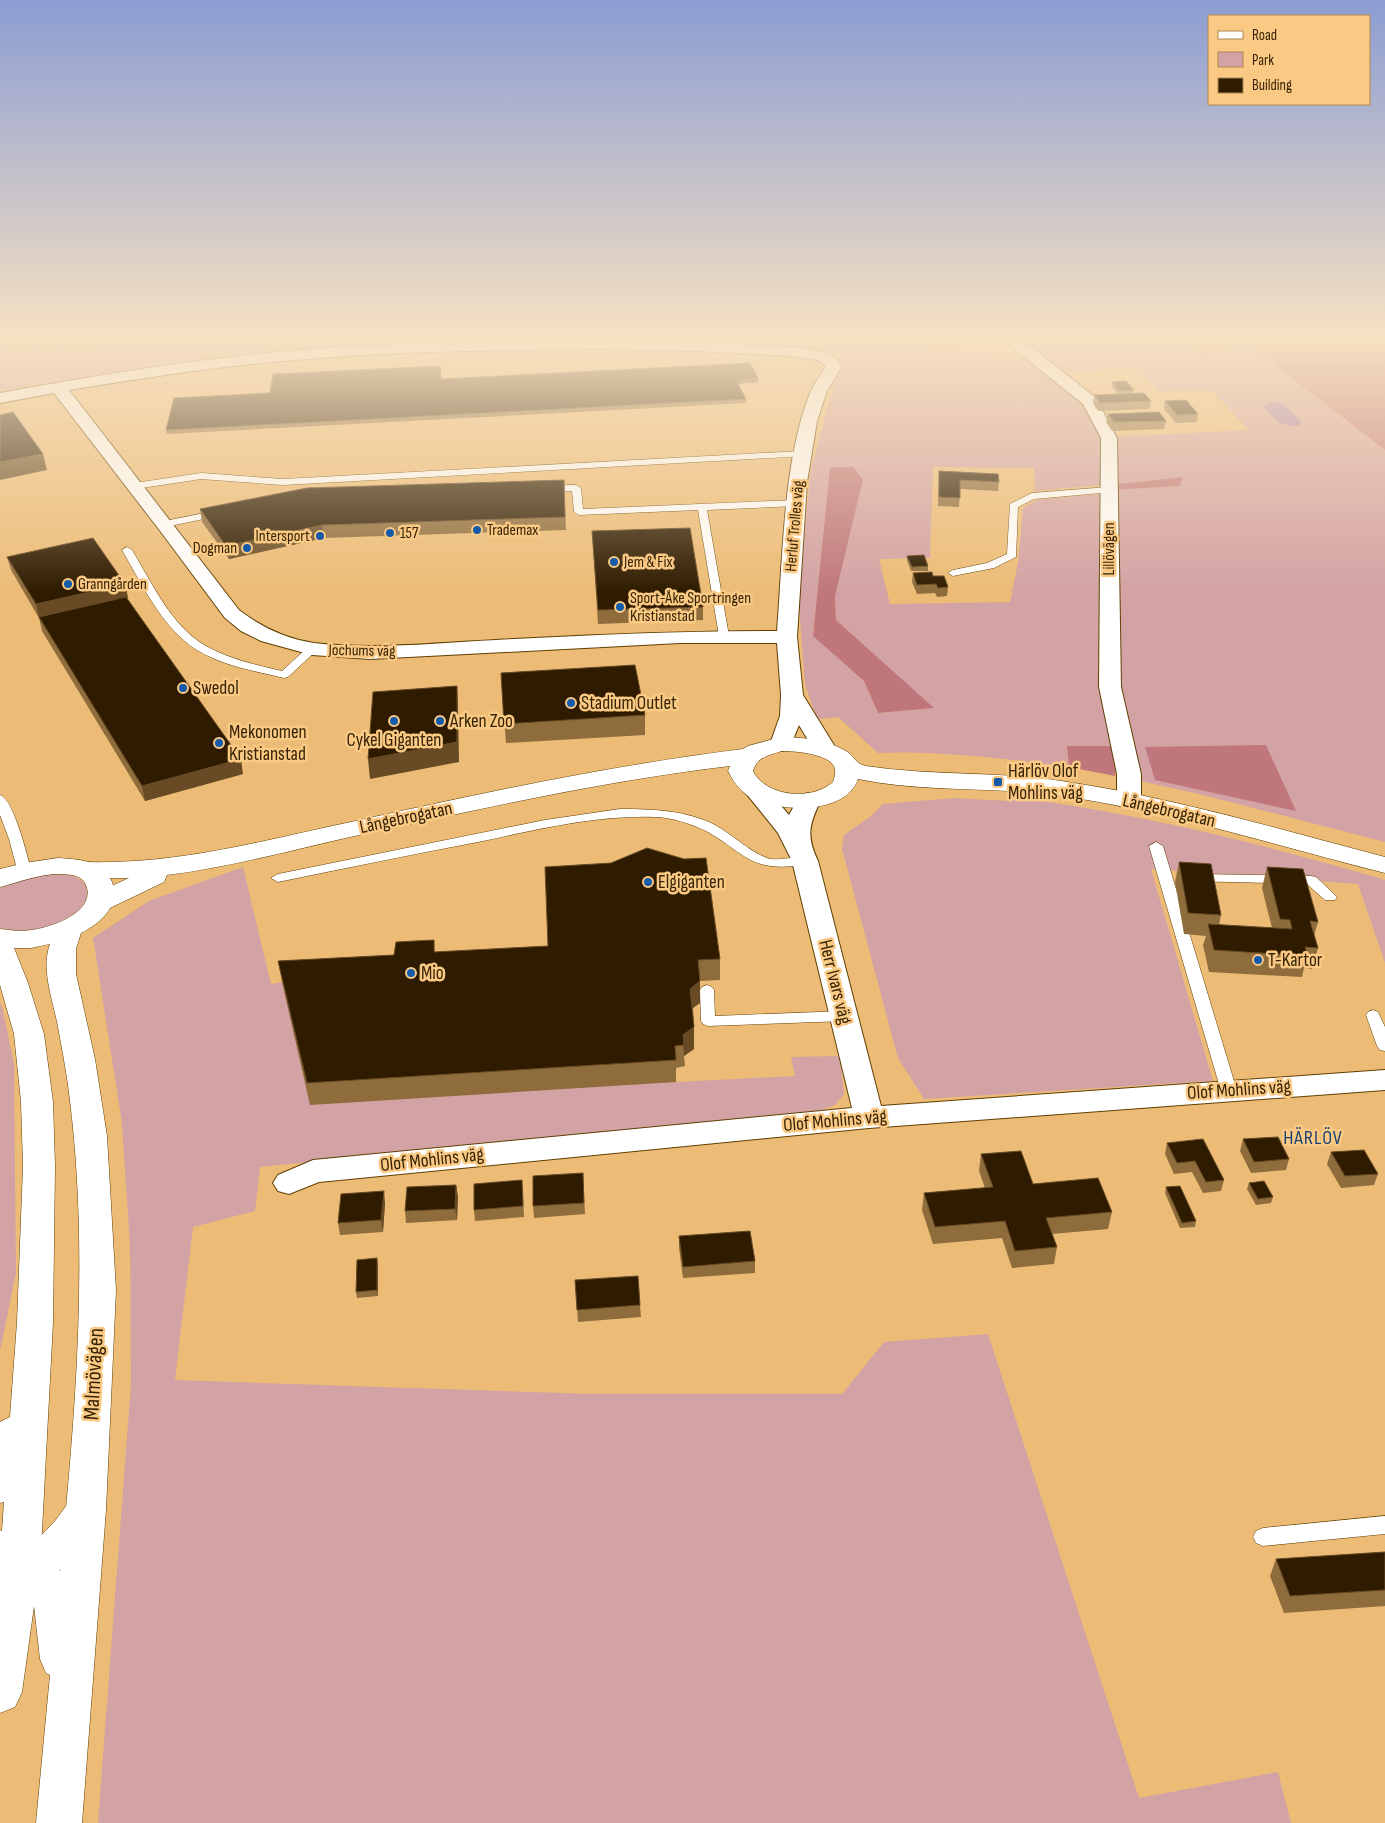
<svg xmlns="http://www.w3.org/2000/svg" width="1385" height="1823" font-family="'Sofia Sans Condensed',sans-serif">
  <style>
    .green { fill: #d3a2a4; fill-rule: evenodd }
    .forest { fill: #bf777c }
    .water { fill: #a27bb3 }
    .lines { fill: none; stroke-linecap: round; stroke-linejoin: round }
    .lane-casing { stroke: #603f02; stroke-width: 1 }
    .street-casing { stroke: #603f02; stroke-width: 2 }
    .secondary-casing { stroke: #603f02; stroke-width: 1 }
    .primary-casing { stroke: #603f02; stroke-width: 1 }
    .highway-casing { stroke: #603f02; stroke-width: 1 }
    .lane { fill: #fff; fill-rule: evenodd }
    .street { fill: #fff; fill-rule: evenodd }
    .secondary { fill: #fff; fill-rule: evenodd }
    .primary { fill: #fff; fill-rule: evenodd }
    .highway { fill: #fff; fill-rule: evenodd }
    .wall { fill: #8e6c3c }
    .shaded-wall { fill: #684b24 }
    .building { fill: #2f1b00; stroke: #684b24 }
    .poi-dot { fill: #145baa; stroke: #fac984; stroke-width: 2 }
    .labels { text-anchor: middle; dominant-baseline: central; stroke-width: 5; stroke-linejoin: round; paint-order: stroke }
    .far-street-label { font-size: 16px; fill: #362305; stroke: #fac984 }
    .far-poi-label { font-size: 16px; fill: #362305; stroke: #fac984; text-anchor: start }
    .poi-label { font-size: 19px; fill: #362305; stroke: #fac984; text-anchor: start }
    .street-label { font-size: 19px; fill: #362305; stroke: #fac984 }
    .neighbourhood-label { font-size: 20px; letter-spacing: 1px; fill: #184276; stroke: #fac984 }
    .near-street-label { font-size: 22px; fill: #362305; stroke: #fac984 }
  </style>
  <rect width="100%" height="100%" fill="#ecbc77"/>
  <g class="green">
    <path d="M428,337h491l11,12 95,8 43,35 22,22 10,22 1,49 -66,6 -1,-23 -101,-1 -3,91 -51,1 11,45 120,-2 8,-39 5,-55 14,-8 63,-6 -2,183 18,69h-49l2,21c-63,-8 -127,-17 -191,-14l-40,-36 -21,2 -12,-35 -7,-90 13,-126 32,-115 -207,-15 -198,4 -214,12 -224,37v-41zM830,467h23l-18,129 1,24 97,88 -55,5 -14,-32 -51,-46z"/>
    <polygon points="1016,337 1182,337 1202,354 1242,348 1230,337 1239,337 1385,450 1385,842 1203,795 1136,780 1119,694 1113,490 1180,486 1182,477 1116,484 1114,437 1249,430 1211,390 1160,391 1134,367 1059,373"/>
    <path d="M1010,797c127,15 252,47 375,83v83l-27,-79 -207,-15 62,212 -289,18 -26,-41 -56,-209 2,-14 27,-19 12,-12 71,-6 56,3z"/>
    <polygon points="243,867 271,984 282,982 676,1082 795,1076 791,1057 840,1056 844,1094 835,1105 818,1111 260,1167 255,1211 193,1227 175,1380 592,1394 842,1394 884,1342 988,1334 1139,1798 1278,1772 1291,1823 98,1823 131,1384 130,1246 122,1123 93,938 149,901"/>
    <path d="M35,874c10,0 21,-2 31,0 32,6 24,32 2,46 -19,11 -47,14 -68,8v-40l6,-4z"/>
    <polygon points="0,1003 2,1006 14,1064 16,1273 0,1351"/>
  </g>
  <g class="forest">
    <polygon points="0,337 428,337 0,350"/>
    <polygon points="1182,337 1230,337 1243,348 1202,354"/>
    <polygon points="1239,337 1385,337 1385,450"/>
    <polygon points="830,467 853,467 863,479 835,596 836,620 934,708 878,713 864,681 813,636"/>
    <polygon points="1183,477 1180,486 1113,490 1116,484"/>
    <polygon points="1266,745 1296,811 1155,780 1145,747"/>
    <polygon points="1067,746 1116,746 1115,776 1069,767"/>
  </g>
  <path class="water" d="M1276,402l7,2 18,17 -2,5c-20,0 -22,-5 -35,-19l2,-3z"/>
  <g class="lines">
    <defs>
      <g id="lane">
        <polygon points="803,451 806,452 806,456 283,485 201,479 135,489 130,486 135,483 201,473 283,479"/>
        <polygon points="576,485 581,488 583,509 796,500 801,503 796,506 707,510 729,636 724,639 719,636 698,510 579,515 574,512 572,491 547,492 542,489 547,486"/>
        <polygon points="1109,487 1112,488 1112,492 1034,499 1018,507 1016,557 994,568 953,576 948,573 953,570 987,563 1007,554 1010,504 1032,493"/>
        <polygon points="220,510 225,513 223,515 165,527 160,524 165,521"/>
        <path d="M127,547l5,3c20,33 39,76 74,96 23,13 50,19 76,25l26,-24h8l2,2 -30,28 -4,1c-29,-7 -61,-12 -87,-28 -35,-22 -55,-66 -75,-100z"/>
        <path d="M0,795c13,3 27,60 31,74l-2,3h-10l-2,-3 -8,-30 -9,-24z"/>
        <path d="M620,809c31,0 66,1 95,16 18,10 32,25 52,33 12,5 37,-6 45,3 -4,5 -11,4 -18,5 -45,5 -53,-16 -88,-35 -14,-7 -36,-14 -51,-14 -58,-2 -116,12 -172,24 -69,13 -137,27 -205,41l-7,-4 7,-4 267,-54z"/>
        <polygon points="1156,842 1163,846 1237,1091 1235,1095 1229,1096 1223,1095 1221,1091 1149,846"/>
        <polygon points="1195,874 1311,876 1316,877 1337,897 1335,900 1325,900 1307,884 1190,881 1188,878"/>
        <polygon points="707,985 712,987 714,990 715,1016 844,1011 849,1013 851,1016 849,1019 844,1021 708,1026 703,1024 701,1021 700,990 702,987"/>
        <polygon points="1373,1010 1378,1012 1385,1027 1385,1051 1380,1050 1377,1046 1366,1015 1368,1012"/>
        <polygon points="1385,1516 1385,1534 1263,1546 1256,1543 1253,1537 1256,1531 1263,1528"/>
      </g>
      <g id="street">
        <polygon points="1004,337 1019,337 1096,398 1117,438 1121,687 1141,774 1141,801 1138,806 1129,808 1120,806 1117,801 1117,774 1099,687 1101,438 1083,404 1015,350"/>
        <path d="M602,340l96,2 104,6 26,6 7,3 7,9 -15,25 -10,30 -10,61 -10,155 6,58 34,55 -4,5 -8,2 -8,-2 -18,-30 -10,24 -8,2 -8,-2 -3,-5 10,-28 1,-21 -4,-52h-97l-310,16 -58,-4 -51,-14 -20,-10 -16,-13 -64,-86 -107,-139 -54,10v-10c88,-16 176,-31 265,-40 112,-10 225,-12 337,-13zM602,349l96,2 93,5 26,4 9,6c-5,9 -12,17 -16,27 -27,67 -27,165 -33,238 -94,0 -187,4 -281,9 -60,3 -121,10 -182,3 -28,-4 -53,-16 -75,-33l-170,-220c75,-12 150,-24 226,-30 102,-9 204,-10 307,-11z"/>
        <path d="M757,785l8,2 24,28 11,-20 9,-2 9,2 3,5c-12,24 -15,36 -3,61l63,245 504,-36v20l-516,38 -550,54 -30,12 -11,-3 -5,-8 5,-8 35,-15 539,-52 -60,-247 -14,-28 -33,-41 4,-5z"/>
      </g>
      <path id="secondary" d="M781,737c21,0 45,3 63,13 11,5 9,13 22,16 65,10 130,5 195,15 110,16 217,48 324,76v16c-108,-27 -213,-61 -323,-77 -68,-10 -137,-3 -204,-17 -12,37 -84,34 -111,16 -9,-7 -14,-14 -19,-24l2,-5c-128,15 -254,44 -380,71 -61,14 -121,30 -183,38l-3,7 -54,26 -10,2 -10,-2 -4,-6 4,-6 39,-18h-44l-9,-2 -4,-6 4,-6 9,-2c94,3 184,-23 275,-42 127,-28 254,-55 383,-71l5,-3zM782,751c13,0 52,3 53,19 1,4 -1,8 -2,12 -21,19 -67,15 -80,-11 4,-14 16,-16 29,-20z"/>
      <path id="primary" d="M58,858c12,1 26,1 38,7 7,3 13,10 16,17 9,23 -11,41 -31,51l-5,16v25l19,85 12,77 9,154 -10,220 -24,313h-46l14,-148 -4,-2 -6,-14 -6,-53 -12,86 -7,15 -15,6v-183l2,1 2,-29 -4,1v-81l10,-5 7,-95 6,-156 -2,-64 -7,-68 -14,-49v-56c10,1 21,3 31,1 20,-2 66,-18 55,-45 -2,-6 -8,-9 -14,-10 -26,-4 -48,6 -72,12v-18l25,-6zM50,944c-9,24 2,54 7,78 4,21 8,42 11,63 22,161 8,325 -8,486l-19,-21 12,-228 2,-156 -2,-64 -9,-68 -16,-51 -14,-35h17z"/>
      <path id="highway" d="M86,1493l14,5 6,12c-22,46 -59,76 -106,94v-39l35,-23 20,-21 17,-23z"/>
    </defs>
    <use href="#lane" class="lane-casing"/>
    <use href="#street" class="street-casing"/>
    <use href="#secondary" class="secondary-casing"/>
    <use href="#primary" class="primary-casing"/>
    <use href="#highway" class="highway-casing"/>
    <use href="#lane" class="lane"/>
    <use href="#street" class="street"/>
    <use href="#secondary" class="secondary"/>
    <use href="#primary" class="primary"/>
    <use href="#highway" class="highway"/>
  </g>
  <g class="wall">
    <polygon points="758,378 758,382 738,384 746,399 746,403 167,434 166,430 270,393 441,379"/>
    <polygon points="1112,382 1134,390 1133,393 1151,401 1149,409 1098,411 1093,403 1094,395 1118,394 1111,386"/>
    <polygon points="1165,401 1198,414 1197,422 1176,423 1164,409"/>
    <polygon points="1108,414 1166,421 1164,429 1112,431 1106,422"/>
    <polygon points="939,471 999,482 998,491 960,489 959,507 938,506"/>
    <polygon points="564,480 566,530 324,538 229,559 202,522 200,509"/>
    <polygon points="592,531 703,607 703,620 598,624"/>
    <polygon points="907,556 928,566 928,571 911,571 907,560"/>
    <polygon points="7,557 125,584 128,598 127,598 243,774 145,801 42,631 39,618 11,570"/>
    <polygon points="913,573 933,576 948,587 947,596 937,597 935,593 917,594 912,582"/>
    <polygon points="501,673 645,715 645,735 506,743"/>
    <polygon points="1179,862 1221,915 1219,925 1272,928 1262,888 1267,867 1318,922 1314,936 1318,948 1312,969 1304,968 1302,977 1209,972 1203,945 1206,936 1184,934 1175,882"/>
    <polygon points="434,940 435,952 720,959 720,980 700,981 700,1003 693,1008 694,1027 694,1049 684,1056 685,1066 676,1068 676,1082 310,1105 282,982 278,961 394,955"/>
    <polygon points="1243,1139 1289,1159 1286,1170 1251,1173 1240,1151"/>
    <polygon points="1167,1143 1224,1180 1221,1191 1203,1193 1192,1172 1174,1174 1165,1154"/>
    <polygon points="1331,1152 1378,1174 1374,1185 1341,1188 1327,1164"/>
    <polygon points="981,1154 1033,1184 1112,1212 1108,1229 1052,1234 1057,1247 1054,1264 1012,1268 1002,1238 933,1244 922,1210 924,1193 985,1188 979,1171"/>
    <polygon points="583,1173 585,1214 534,1218 533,1206"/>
    <polygon points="1249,1183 1273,1197 1271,1203 1256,1205 1247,1189"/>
    <polygon points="456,1185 458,1197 457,1220 406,1223 405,1211"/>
    <polygon points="1166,1187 1196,1221 1195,1227 1180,1228 1165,1193"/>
    <polygon points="523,1191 524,1217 475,1221 474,1210"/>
    <polygon points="385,1203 383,1232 340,1235 338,1223"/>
    <polygon points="679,1236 755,1261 755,1273 683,1278 679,1248"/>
    <polygon points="378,1264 378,1296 357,1298 356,1292"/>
    <polygon points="575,1280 640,1305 641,1317 578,1322"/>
    <polygon points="1385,1552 1385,1606 1284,1613 1270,1576 1276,1559"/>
  </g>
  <g class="shaded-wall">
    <polygon points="758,378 758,382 736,384 736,380"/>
    <polygon points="43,454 47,470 0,480 0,462"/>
    <polygon points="322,525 324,538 229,559 226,546"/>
    <polygon points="125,584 128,598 39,618 36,604"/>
    <polygon points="457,686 458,705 459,762 370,779 368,759"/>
    <polygon points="241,759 243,774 145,801 142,786"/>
    <polygon points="700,981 700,1003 690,1010 690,989"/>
    <polygon points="694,1027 694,1049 684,1056 683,1035"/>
    <polygon points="456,1185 458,1197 457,1220 455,1209"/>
    <polygon points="384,1191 385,1203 383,1232 381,1220"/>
    <polygon points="377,1258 378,1264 378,1296 377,1290"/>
  </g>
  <g class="building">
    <polygon points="750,363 758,378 736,380 746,399 166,430 174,398 270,393 273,374 440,366 441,379"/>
    <polygon points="1126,381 1134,390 1119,391 1112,382"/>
    <polygon points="1144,393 1151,401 1100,403 1094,395"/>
    <polygon points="1186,400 1198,414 1177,415 1165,401"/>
    <polygon points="13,412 43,454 0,462 0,415"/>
    <polygon points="1159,412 1166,421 1114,422 1108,414"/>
    <polygon points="939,471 998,474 999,482 960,480 960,498 939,497"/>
    <polygon points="564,480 565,517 322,525 226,546 200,509 307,488"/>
    <polygon points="690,528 703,607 598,610 592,531"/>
    <polygon points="93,538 125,584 36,604 7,557"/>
    <polygon points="924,555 928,566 912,567 907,556"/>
    <polygon points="932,572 933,576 944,576 948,587 938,588 936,584 917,585 913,573"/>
    <polygon points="126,597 241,759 142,786 39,617"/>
    <polygon points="635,665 645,715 504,724 501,673"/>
    <polygon points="457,686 457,742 368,759 373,692"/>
    <polygon points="647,848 684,859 706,858 720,959 698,960 700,981 690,989 694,1027 683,1035 684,1045 675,1046 676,1060 307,1083 278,961 394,955 396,942 434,940 434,952 548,946 545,867 611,863"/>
    <polygon points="1179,862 1211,864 1221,915 1188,913"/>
    <polygon points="1267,867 1303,869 1318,922 1310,921 1318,948 1305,947 1308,956 1214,950 1208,924 1292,929 1290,920 1280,919"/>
    <polygon points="1278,1137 1289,1159 1254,1162 1243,1139"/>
    <polygon points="1203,1139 1224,1180 1206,1182 1195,1161 1177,1163 1167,1143"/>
    <polygon points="1364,1150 1378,1174 1345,1176 1331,1152"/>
    <polygon points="1021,1151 1033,1184 1098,1178 1112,1212 1046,1218 1057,1247 1015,1251 1005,1221 935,1227 924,1193 993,1187 981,1154"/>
    <polygon points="583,1173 584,1203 533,1206 533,1176"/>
    <polygon points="522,1180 523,1206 474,1210 474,1184"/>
    <polygon points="1264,1181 1273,1197 1258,1199 1249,1183"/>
    <polygon points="456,1185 455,1209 405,1211 407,1187"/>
    <polygon points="1180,1186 1196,1221 1182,1223 1166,1187"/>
    <polygon points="384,1191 381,1220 338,1223 341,1194"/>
    <polygon points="750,1231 755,1261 683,1267 679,1236"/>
    <polygon points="377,1258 377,1290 356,1292 357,1260"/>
    <polygon points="638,1276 640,1305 577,1310 575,1280"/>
    <polygon points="1385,1552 1385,1590 1290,1596 1276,1559"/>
  </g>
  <linearGradient id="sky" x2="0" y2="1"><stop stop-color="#8c9dd3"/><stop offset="0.57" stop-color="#f6e1c2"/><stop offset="1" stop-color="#f6e1c2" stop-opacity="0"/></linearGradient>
  <rect width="1385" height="592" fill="url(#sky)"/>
  <g class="poi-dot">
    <circle cx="477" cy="530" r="5"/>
    <circle cx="390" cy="533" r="5"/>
    <circle cx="320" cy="536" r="5"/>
    <circle cx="247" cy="548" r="5"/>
    <circle cx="614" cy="562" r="5"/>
    <circle cx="68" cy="584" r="5"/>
    <circle cx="620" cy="607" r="5"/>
    <circle cx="183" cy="688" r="5"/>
    <circle cx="571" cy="703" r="5"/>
    <circle cx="394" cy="721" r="5"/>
    <circle cx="440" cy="721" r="5"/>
    <circle cx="219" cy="743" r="5"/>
    <rect x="993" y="777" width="10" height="10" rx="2.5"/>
    <circle cx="648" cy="882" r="5"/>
    <circle cx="1258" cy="960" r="5"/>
    <circle cx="411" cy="973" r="5"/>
  </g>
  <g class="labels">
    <g class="far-street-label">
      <text transform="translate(795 526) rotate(-85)">Herluf Trolles väg</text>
      <text transform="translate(1109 549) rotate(-90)">Lillövägen</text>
      <text transform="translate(362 651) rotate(1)">Jochums väg</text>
    </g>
    <g class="far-poi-label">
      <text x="487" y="530">Trademax</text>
      <text x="400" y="533">157</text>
      <text x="310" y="536" text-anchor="end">Intersport</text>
      <text x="237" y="548" text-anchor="end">Dogman</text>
      <text x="624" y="562">Jem &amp; Fix</text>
      <text x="78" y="584">Granngården</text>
      <text x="630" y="598">Sport-Åke Sportringen<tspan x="630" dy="18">Kristianstad</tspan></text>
    </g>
    <g class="poi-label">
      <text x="193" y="688">Swedol</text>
      <text x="581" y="703">Stadium Outlet</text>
      <text x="450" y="721">Arken Zoo</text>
      <text x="229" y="732">Mekonomen<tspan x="229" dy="22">Kristianstad</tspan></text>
      <text x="394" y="740" text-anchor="middle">Cykel Giganten</text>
      <text x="1008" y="771">Härlöv Olof<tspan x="1008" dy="22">Mohlins väg</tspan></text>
      <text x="658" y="882">Elgiganten</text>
      <text x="1268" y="960">T-Kartor</text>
      <text x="421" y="973">Mio</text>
    </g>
    <g class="street-label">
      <text transform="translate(1169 811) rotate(13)">Långebrogatan</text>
      <text transform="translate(406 818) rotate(-12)">Långebrogatan</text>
      <text transform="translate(835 982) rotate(76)">Herr Ivars väg</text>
      <text transform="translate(1239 1090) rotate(-4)">Olof Mohlins väg</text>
      <text transform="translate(835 1121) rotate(-5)">Olof Mohlins väg</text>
      <text transform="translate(432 1160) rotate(-6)">Olof Mohlins väg</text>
    </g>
    <g class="neighbourhood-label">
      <text x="1313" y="1138">HÄRLÖV</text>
    </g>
    <g class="near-street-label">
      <text transform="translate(94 1374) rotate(-87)">Malmövägen</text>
    </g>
  </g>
  <rect x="1208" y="15" width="162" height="90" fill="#fac984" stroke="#ac8751"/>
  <rect x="1218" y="31" width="25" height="8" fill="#ffffff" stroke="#ac8751"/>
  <text x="1252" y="40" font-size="15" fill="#362305">Road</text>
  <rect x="1218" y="52" width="25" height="15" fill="#d3a2a4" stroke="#ac8751"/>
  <text x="1252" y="65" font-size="15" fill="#362305">Park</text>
  <rect x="1218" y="78" width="25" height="15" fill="#2f1b00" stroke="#ac8751"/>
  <text x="1252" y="90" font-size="15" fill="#362305">Building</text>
</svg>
